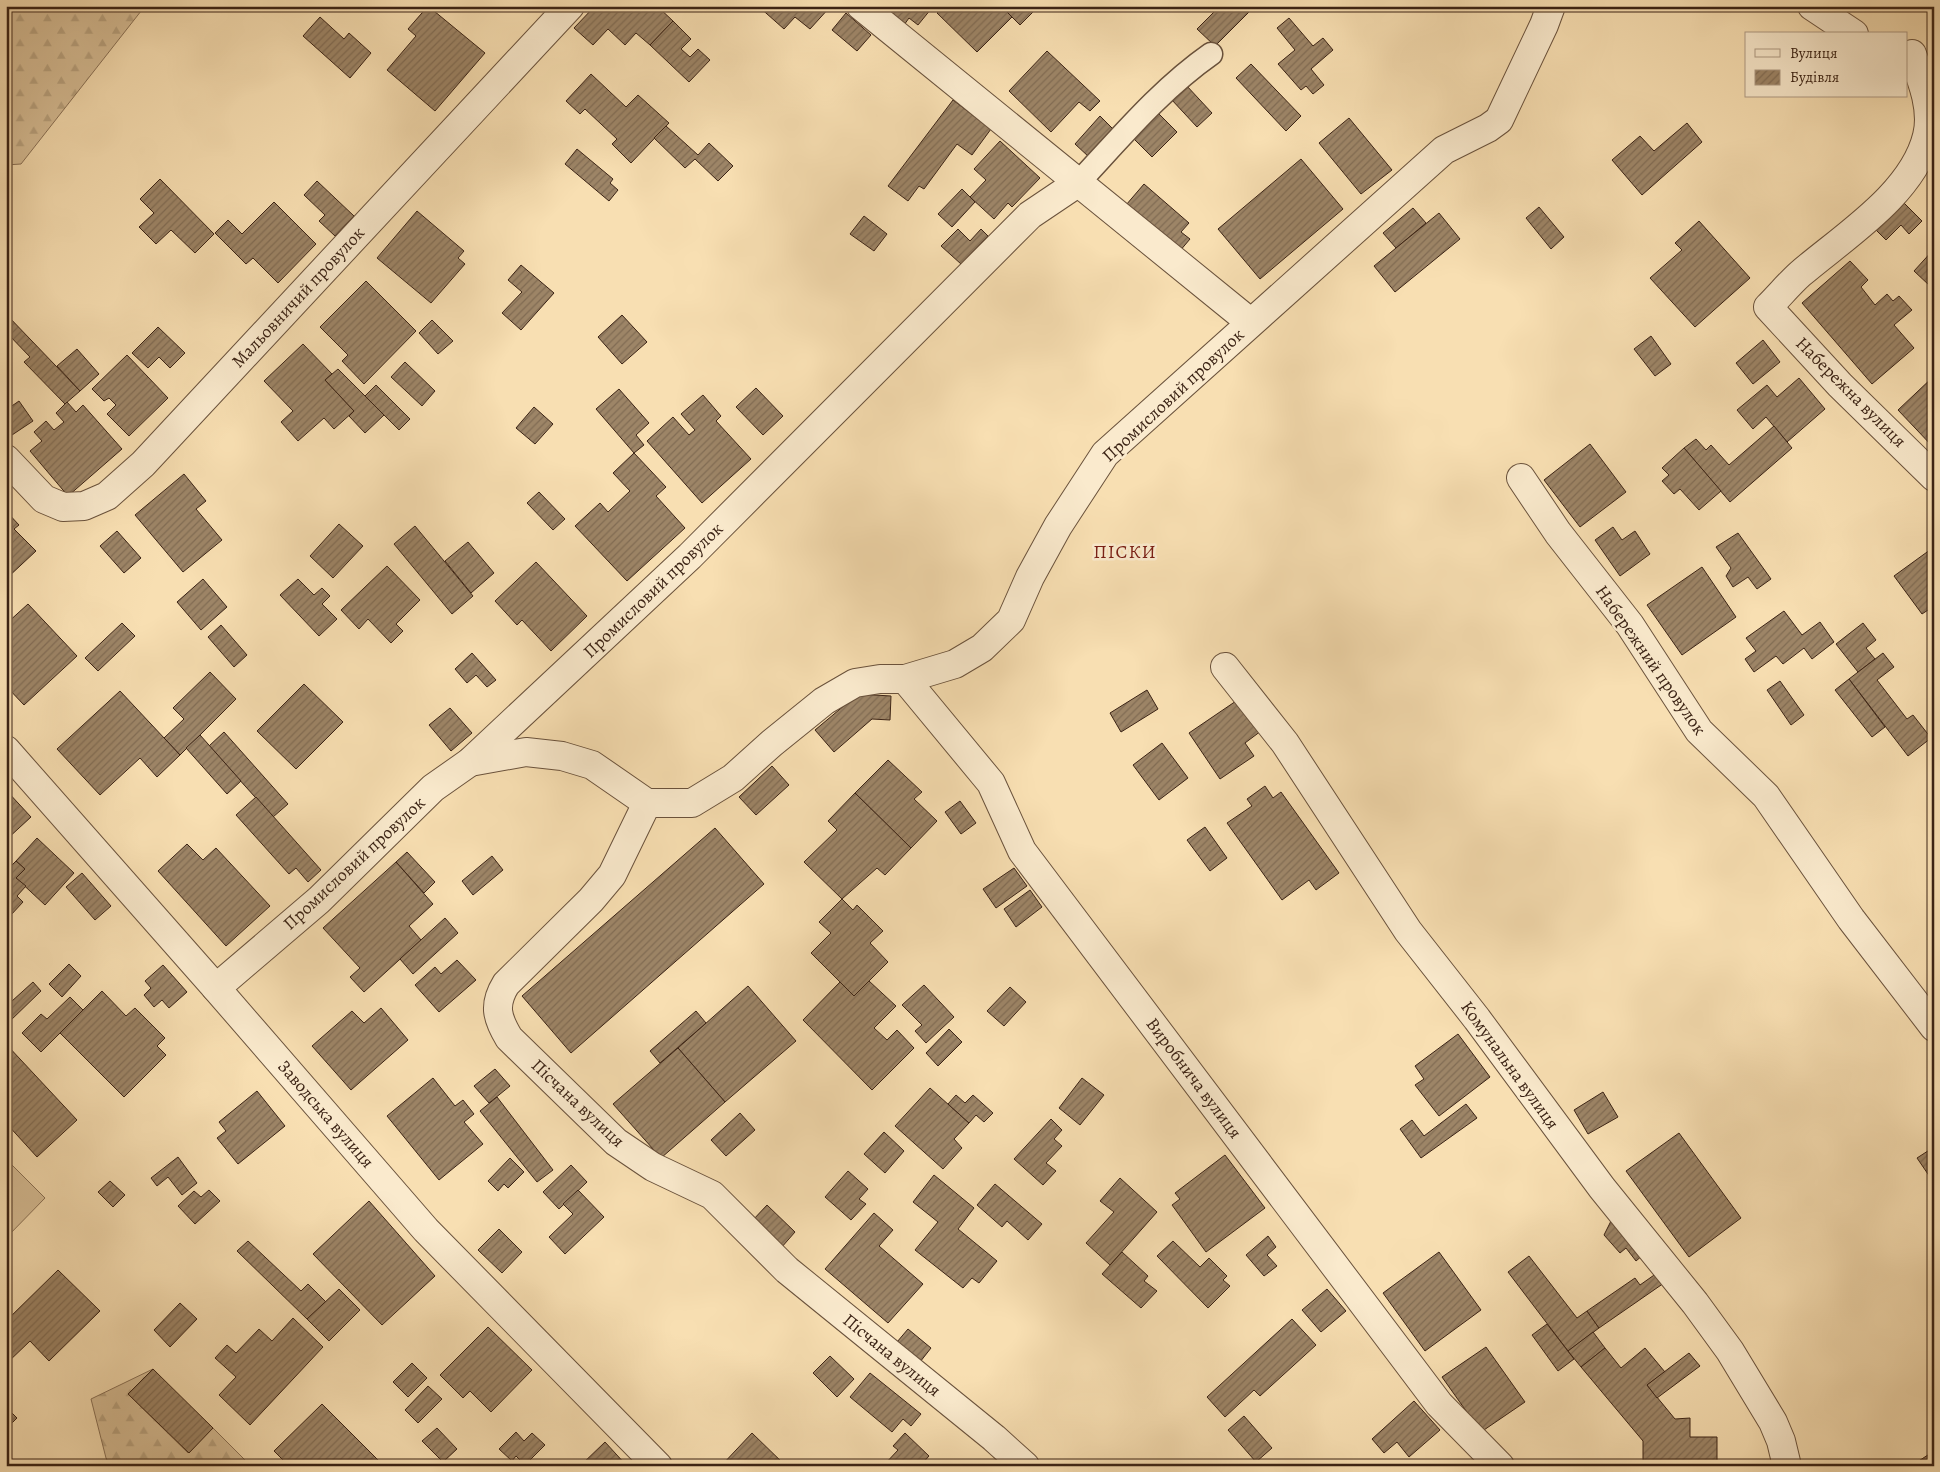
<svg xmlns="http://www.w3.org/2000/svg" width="1940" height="1472" font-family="Alegreya,serif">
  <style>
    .forest { fill: url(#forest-firs); stroke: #8a7156 }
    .garden { fill: #d8bf97; stroke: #8a7156 }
    .building { fill: url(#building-hatch); stroke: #3b2315 }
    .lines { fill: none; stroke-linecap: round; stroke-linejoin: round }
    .lane-casing { stroke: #6a523c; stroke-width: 25 }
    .street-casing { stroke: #6a523c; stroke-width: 30 }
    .lane { stroke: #faeacd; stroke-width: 22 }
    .street { stroke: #faeacd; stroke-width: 28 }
    .labels { text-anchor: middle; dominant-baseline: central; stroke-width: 5; stroke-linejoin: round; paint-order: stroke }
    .street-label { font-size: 18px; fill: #3b2315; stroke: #faeacd }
    .neighbourhood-label { font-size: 19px; letter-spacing: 1px; fill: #7a1f14; stroke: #faeacd }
  </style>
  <defs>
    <pattern id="forest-firs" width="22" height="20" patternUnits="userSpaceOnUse" patternTransform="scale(1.25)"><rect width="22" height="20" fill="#d8bf97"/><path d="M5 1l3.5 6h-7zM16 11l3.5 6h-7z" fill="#baa481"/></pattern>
    <pattern id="building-hatch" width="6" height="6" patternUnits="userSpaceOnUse" patternTransform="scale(1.25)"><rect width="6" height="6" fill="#9d8567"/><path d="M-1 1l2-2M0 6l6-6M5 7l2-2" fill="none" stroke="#816c54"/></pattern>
  </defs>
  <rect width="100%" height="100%" fill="#f8dfb2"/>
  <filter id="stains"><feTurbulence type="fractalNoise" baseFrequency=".004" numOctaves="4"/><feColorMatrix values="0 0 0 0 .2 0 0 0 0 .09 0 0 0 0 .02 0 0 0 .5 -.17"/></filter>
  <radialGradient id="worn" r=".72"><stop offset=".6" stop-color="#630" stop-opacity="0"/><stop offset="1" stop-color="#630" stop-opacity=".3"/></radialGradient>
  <g class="forest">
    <polygon points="6,6 145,6 21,164 6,165"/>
    <polygon points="153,1369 128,1394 188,1453 213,1428 251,1466 110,1466 106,1458 91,1399"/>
  </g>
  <polygon class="garden" points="6,1159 45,1198 6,1238"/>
  <g class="building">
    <polygon points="428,6 485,53 435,111 387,70 416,36 408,29"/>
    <polygon points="595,6 657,6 673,21 650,45 636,33 625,45 608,29 593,45 574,28"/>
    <polygon points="758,6 829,6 830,7 810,29 795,17 784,29"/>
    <polygon points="881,6 928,6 931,9 918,25 909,18 904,25"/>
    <polygon points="944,6 1001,6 1012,17 977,52 937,13"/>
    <polygon points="1001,6 1027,6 1033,12 1020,25"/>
    <polygon points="1093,6 1105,6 1098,12"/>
    <polygon points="1220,6 1255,6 1215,46 1197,29"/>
    <polygon points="846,13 871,35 857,51 832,30"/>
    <polygon points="320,17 344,39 349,33 371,53 350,78 303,36"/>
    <polygon points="1289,18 1313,46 1323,38 1333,50 1311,69 1324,85 1313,94 1306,86 1301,90 1278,64 1295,50 1277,28"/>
    <polygon points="673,21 691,39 681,49 690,57 698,49 710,60 689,82 650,45"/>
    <polygon points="1047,51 1100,101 1090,111 1079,102 1051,132 1009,91"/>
    <polygon points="1251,64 1301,116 1286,131 1236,78"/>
    <polygon points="591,74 626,107 638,95 669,123 631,163 612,144 617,139 585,109 580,114 566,101"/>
    <polygon points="1186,85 1212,113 1197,127 1171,99"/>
    <polygon points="953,100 991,129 972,155 957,144 924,189 919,186 908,201 888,186"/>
    <polygon points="1158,113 1177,132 1152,157 1133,138"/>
    <polygon points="1100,116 1114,130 1089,157 1075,144"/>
    <polygon points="1349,118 1392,170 1361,194 1319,143"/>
    <polygon points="1687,123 1702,142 1642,195 1612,160 1640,136 1654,151"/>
    <polygon points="666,126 698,155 709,143 733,166 718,181 695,159 685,168 654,138"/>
    <polygon points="1000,141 1040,178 1012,207 1008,203 994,219 970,197 986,180 974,169"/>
    <polygon points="577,149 613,179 610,183 618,190 609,201 565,164"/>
    <polygon points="1301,159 1343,209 1260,279 1218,229"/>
    <polygon points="160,179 214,234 195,253 171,230 156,244 139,227 154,213 140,199"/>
    <polygon points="317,181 354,216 335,236 319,221 325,215 304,195"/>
    <polygon points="1144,184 1189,223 1181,232 1190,239 1179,252 1126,205"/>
    <polygon points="962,189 975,202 952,227 938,214"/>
    <polygon points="1902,201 1922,221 1909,234 1901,225 1886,240 1874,228"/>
    <polygon points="274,202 316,244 278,283 253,258 246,264 215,233 228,220 242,234"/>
    <polygon points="1539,207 1564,237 1551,249 1526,218"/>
    <polygon points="1413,208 1426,223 1396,248 1383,233"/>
    <polygon points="417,211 464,251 458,258 465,264 431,303 377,258"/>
    <polygon points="1439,213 1460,239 1395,292 1374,266"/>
    <polygon points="864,216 887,234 874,251 850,234"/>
    <polygon points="1699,221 1750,278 1695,327 1650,278 1682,250 1675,243"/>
    <polygon points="958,229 970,241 981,229 988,236 961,264 941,246"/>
    <polygon points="1934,249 1934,281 1930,286 1914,271"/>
    <polygon points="1850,261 1868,280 1861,287 1875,305 1887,294 1893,301 1899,296 1912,310 1894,325 1914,348 1872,384 1802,303"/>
    <polygon points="521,265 554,293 521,330 502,313 522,292 508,280"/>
    <polygon points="366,281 416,331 364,384 342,361 348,355 320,327"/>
    <polygon points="6,314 80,391 65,404 24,362 30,357 6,332"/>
    <polygon points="622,315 647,342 622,364 598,337"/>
    <polygon points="432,320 453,341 438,354 419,333"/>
    <polygon points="158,327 185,353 170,368 159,357 148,368 132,353"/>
    <polygon points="1651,336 1671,364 1655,376 1634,349"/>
    <polygon points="1763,340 1780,362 1753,384 1736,363"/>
    <polygon points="303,344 332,374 325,380 354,411 334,429 324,418 298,441 281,422 293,411 264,381"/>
    <polygon points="77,349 99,374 80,391 57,366"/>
    <polygon points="127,355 168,398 129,436 107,414 116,405 109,398 104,401 92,389"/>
    <polygon points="405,362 435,391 422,406 391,377"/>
    <polygon points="338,369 384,415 365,433 349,416 354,411 325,380"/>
    <polygon points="1934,376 1934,448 1898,410"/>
    <polygon points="1799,378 1825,409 1787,442 1766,417 1753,429 1737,410 1767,385 1777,397"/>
    <polygon points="376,385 410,419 399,430 365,396"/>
    <polygon points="756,388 783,416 763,435 736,407"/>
    <polygon points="619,389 649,423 636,435 644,445 634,453 596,409"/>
    <polygon points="703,395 721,416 716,421 751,459 702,503 647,441 673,417 689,435 695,430 681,414"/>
    <polygon points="19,401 33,421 6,439 6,410"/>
    <polygon points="67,402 76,412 83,405 122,449 68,496 30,451 42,441 34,432 46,421 54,430 64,422 56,413"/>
    <polygon points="534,407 553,424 535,444 516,428"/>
    <polygon points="1774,426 1792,448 1730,502 1684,448 1696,439 1706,450 1711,445 1729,465"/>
    <polygon points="1590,444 1626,492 1580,527 1544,480"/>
    <polygon points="1684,448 1721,491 1699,510 1680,489 1674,494 1662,481 1669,475 1662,468"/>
    <polygon points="634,453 666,487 656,496 685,528 627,581 575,526 600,503 608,512 630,491 613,473"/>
    <polygon points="184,474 206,501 196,509 222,540 183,572 135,515"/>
    <polygon points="539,492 565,519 553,530 527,503"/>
    <polygon points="6,511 19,525 14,529 36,551 6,579"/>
    <polygon points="339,524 363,546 333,578 310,556"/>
    <polygon points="415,526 473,596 452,614 394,544"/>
    <polygon points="1613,527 1622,540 1635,531 1650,554 1620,576 1595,540"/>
    <polygon points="117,531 141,558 124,573 100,546"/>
    <polygon points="1738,533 1771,579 1757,589 1748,577 1733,587 1726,576 1731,568 1716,547"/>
    <polygon points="468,542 494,573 471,593 445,561"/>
    <polygon points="1934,547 1934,606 1922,614 1894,576"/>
    <polygon points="536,562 587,616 551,651 522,620 517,625 495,601"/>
    <polygon points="387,566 420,600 396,624 403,631 391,643 368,619 359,629 341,610"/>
    <polygon points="1702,567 1736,617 1682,655 1647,605"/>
    <polygon points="203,579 227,607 201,630 177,602"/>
    <polygon points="298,579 314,595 322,588 330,596 322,604 337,619 319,636 280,595"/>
    <polygon points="28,604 77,656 24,705 6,686 6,624"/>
    <polygon points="1784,611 1802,635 1820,622 1834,642 1812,659 1804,648 1783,664 1776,656 1754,672 1745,659 1756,651 1746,638"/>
    <polygon points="122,623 135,636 98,671 85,658"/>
    <polygon points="1863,623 1876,640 1866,648 1875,659 1858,672 1836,644"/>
    <polygon points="221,625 247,655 234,667 208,637"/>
    <polygon points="472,653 496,680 487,687 476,675 467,683 455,669"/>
    <polygon points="1883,653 1894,667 1877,680 1907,719 1913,715 1931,738 1908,756 1849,679"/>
    <polygon points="210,672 236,699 180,755 164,738 184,719 173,708"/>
    <polygon points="1849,679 1885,727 1872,737 1835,690"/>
    <polygon points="1780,681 1804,715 1791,725 1767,690"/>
    <polygon points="304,684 343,722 296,769 257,731"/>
    <polygon points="1147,690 1158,709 1121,732 1110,713"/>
    <polygon points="120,691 180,755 157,777 140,758 100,795 57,749"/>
    <polygon points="858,694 891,696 890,720 872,719 834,752 815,730"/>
    <polygon points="1239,699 1261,731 1245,743 1254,756 1220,779 1189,733"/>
    <polygon points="450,708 472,733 451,751 429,725"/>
    <polygon points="224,732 288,804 273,817 209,746"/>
    <polygon points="200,735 241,781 227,794 186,748"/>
    <polygon points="1162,743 1188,778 1159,800 1133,765"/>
    <polygon points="888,760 922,792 914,799 937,821 911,848 855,793"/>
    <polygon points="772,766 789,785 756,815 739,797"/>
    <polygon points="1265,786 1273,798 1281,792 1339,873 1316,890 1309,880 1282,900 1227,823 1252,806 1247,799"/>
    <polygon points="6,790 31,817 6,840"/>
    <polygon points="855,793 911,848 885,875 877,868 842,899 804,862 837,830 828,821"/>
    <polygon points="256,797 321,870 308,882 296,868 289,874 236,815"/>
    <polygon points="960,801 976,823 961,834 945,812"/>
    <polygon points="1205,827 1227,858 1210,871 1187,840"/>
    <polygon points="715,828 764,884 571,1053 522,996"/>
    <polygon points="37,838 74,873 45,905 16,878 25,869 16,861"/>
    <polygon points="187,844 203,860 216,848 270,906 226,946 158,871"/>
    <polygon points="407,852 435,882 424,893 396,862"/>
    <polygon points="492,856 503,870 473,895 462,881"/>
    <polygon points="16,861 25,869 16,878 26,886 17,896 23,902 10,916 6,913 6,871"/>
    <polygon points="396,862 433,904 409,926 421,940 364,992 350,977 360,968 323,928"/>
    <polygon points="1014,868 1027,886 996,908 983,889"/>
    <polygon points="82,873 111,906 95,920 66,887"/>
    <polygon points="1030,890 1042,907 1016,927 1004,909"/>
    <polygon points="842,899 853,910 857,905 883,931 870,943 888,962 854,996 811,953 831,933 819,922"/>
    <polygon points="445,918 458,933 413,974 400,959"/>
    <polygon points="457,960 476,980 439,1012 415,985 435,967 441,974"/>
    <polygon points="69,964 81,976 62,997 49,984"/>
    <polygon points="163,965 187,992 169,1008 162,1000 154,1007 144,995 151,988 145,981"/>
    <polygon points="869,981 896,1006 874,1028 887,1040 897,1030 914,1048 872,1090 803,1020 840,982 854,996"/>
    <polygon points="33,982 41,991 9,1022 6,1019 6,994 12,1001"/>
    <polygon points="924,985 954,1017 926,1043 915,1031 922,1025 902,1005"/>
    <polygon points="748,986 796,1041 725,1102 678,1048"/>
    <polygon points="1010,987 1026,1002 1004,1026 987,1011"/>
    <polygon points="102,991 126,1016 135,1008 165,1038 157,1046 166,1055 124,1097 60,1033"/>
    <polygon points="70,997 83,1010 41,1052 22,1033 41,1014 47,1019"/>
    <polygon points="381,1008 408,1040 351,1090 312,1046 352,1011 364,1023"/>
    <polygon points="696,1011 706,1023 660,1063 650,1051"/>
    <polygon points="949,1029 962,1042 938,1066 926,1053"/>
    <polygon points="1458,1034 1490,1077 1439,1116 1415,1085 1424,1079 1415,1066"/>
    <polygon points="6,1044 77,1120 37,1157 6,1123"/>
    <polygon points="678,1048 725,1102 661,1158 613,1104"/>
    <polygon points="495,1069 510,1086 489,1103 474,1086"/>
    <polygon points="433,1078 455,1106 463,1100 474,1114 464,1122 483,1144 439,1180 387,1116"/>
    <polygon points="1082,1078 1104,1095 1080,1125 1059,1108"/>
    <polygon points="930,1088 969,1123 954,1139 962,1148 943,1169 895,1126"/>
    <polygon points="257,1091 285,1126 238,1164 217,1138 226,1131 219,1122"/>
    <polygon points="1603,1092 1618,1117 1588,1134 1574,1110"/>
    <polygon points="956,1095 965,1103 973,1095 993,1113 984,1122 976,1115 969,1123 948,1104"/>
    <polygon points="497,1097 553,1170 537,1182 480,1111"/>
    <polygon points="1466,1104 1477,1118 1421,1158 1400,1129 1412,1120 1424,1136"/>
    <polygon points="740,1113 755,1130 726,1156 711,1140"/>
    <polygon points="1051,1119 1062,1130 1054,1139 1062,1146 1046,1163 1056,1171 1043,1185 1014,1159"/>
    <polygon points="884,1132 904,1151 885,1173 864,1154"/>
    <polygon points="1679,1133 1741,1218 1689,1257 1626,1171"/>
    <polygon points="1934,1147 1934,1180 1932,1180 1917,1158"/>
    <polygon points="1225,1155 1265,1208 1206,1252 1172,1205 1180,1199 1175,1193"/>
    <polygon points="178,1157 197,1183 182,1195 168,1177 157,1186 151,1178"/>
    <polygon points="510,1158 524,1172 508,1188 504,1184 498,1191 488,1181"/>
    <polygon points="571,1165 587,1182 559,1209 543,1192"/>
    <polygon points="848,1171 868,1189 859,1199 866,1204 851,1220 825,1197"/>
    <polygon points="934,1175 974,1208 958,1229 997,1261 979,1283 972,1278 963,1288 915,1250 938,1222 913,1202"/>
    <polygon points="1120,1178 1157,1212 1110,1265 1086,1243 1114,1212 1100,1201"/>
    <polygon points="110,1181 125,1195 113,1207 98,1192"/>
    <polygon points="995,1184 1042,1224 1028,1240 1007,1221 1002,1227 977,1205"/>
    <polygon points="209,1190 220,1201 195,1224 178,1206 194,1191 201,1197"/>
    <polygon points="578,1190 604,1217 565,1254 549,1237 573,1214 563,1204"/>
    <polygon points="369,1201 435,1276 382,1325 313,1254"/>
    <polygon points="767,1205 795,1232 781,1248 752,1221"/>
    <polygon points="874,1213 893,1230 879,1246 923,1284 888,1323 825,1269"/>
    <polygon points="1612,1219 1643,1255 1636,1261 1626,1248 1620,1253 1604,1235"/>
    <polygon points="499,1229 522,1252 502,1273 478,1250"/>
    <polygon points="1268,1236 1276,1247 1267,1255 1277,1266 1264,1276 1246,1255"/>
    <polygon points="248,1241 301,1291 308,1284 326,1302 307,1319 237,1251"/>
    <polygon points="1173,1241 1200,1267 1209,1258 1227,1276 1223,1280 1230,1286 1208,1308 1157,1256"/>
    <polygon points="1122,1252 1148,1276 1144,1281 1157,1291 1141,1308 1102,1274"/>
    <polygon points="1439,1252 1481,1310 1425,1351 1383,1293"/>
    <polygon points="1529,1256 1577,1318 1587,1311 1599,1328 1568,1351 1508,1272"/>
    <polygon points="58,1270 100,1311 49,1361 30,1341 6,1364 6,1321"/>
    <polygon points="1657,1273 1664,1283 1599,1328 1587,1311 1635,1278 1640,1285"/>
    <polygon points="339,1289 360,1310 329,1341 307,1319"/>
    <polygon points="1327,1289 1346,1311 1321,1332 1302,1310"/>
    <polygon points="180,1303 197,1319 170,1347 154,1330"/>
    <polygon points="293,1318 323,1347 250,1425 219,1395 236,1377 215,1358 227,1345 236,1353 259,1329 272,1341"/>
    <polygon points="1292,1319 1316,1345 1260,1396 1254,1390 1225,1417 1207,1397"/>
    <polygon points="1547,1324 1574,1359 1558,1371 1532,1335"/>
    <polygon points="488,1327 532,1370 491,1412 470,1391 463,1398 440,1375"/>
    <polygon points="908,1329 931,1348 920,1362 897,1342"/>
    <polygon points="1593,1332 1605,1348 1581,1367 1568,1351"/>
    <polygon points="1486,1347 1525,1402 1481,1432 1442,1377"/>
    <polygon points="1605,1348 1621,1368 1645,1348 1665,1372 1647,1385 1675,1419 1690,1418 1690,1437 1717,1437 1717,1466 1643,1466 1643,1441 1581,1367"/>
    <polygon points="1689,1353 1700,1366 1657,1398 1647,1385"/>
    <polygon points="830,1356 854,1379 837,1397 813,1373"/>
    <polygon points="412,1363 427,1378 408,1397 393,1382"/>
    <polygon points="153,1369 213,1428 189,1453 128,1394"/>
    <polygon points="870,1373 921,1414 911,1426 903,1419 892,1432 850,1397"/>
    <polygon points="428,1386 442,1399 418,1423 405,1410"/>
    <polygon points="1414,1401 1440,1430 1409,1457 1397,1442 1384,1453 1372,1439"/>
    <polygon points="322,1404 382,1464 381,1466 340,1466 336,1462 332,1466 289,1466 274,1451"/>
    <polygon points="6,1407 17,1418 6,1429"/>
    <polygon points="1244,1416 1272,1448 1256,1462 1228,1430"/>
    <polygon points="437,1428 457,1449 443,1462 422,1441"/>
    <polygon points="516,1432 524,1441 532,1433 545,1445 525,1465 516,1456 512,1461 499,1449"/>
    <polygon points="752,1433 786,1466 721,1466"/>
    <polygon points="905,1433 929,1456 920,1466 883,1466 898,1450 893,1446"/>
    <polygon points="605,1442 627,1466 580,1466"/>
    <polygon points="1934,1451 1934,1466 1911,1466"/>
  </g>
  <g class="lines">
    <defs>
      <path id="lane" d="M1079,182c42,-45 82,-93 132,-128"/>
      <g id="street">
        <polyline points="861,6 1250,322"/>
        <polyline points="1812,6 1854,34"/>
        <path d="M1912,54c9,24 22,55 15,82 -14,58 -84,101 -127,138 -11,10 -21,22 -32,33l72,78 94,92"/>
        <polyline points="6,459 44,499 63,507 84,506 107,496 143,464 570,6"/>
        <polyline points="1521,478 1558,533 1630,625 1699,731 1766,796 1851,919 1934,1027"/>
        <polyline points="1225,667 1285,743 1408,931 1477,1019 1602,1188 1695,1303 1730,1351 1773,1422 1781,1441 1787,1466"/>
        <polyline points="905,679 991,783 1022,851 1439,1404 1500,1466"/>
        <polyline points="6,750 216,988 426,1230 658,1466"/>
        <path d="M470,762l56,-10 36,4 30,9 55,38 -35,72 -21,25 -85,84c-13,21 -9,34 3,54l107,104 37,25 59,28 75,75 207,168 31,28"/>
        <polyline points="647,803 692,803 733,778 772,743 824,701 855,683 880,679 905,679 955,664 982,648 1011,620 1030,577 1058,526 1105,454 1444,150 1488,128 1499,120 1544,25 1551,6"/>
        <polyline points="216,988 319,900 433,788 470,762 690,556 1030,215 1079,182"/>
      </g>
    </defs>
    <use href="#lane" class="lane-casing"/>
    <use href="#street" class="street-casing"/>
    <use href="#lane" class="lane"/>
    <use href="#street" class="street"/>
  </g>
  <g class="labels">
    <g class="street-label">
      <text transform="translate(298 297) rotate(-47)">Мальовничий провулок</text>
      <text transform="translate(1851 392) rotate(45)">Набережна вулиця</text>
      <text transform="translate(1173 395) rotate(-43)">Промисловий провулок</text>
      <text transform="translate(653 590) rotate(-44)">Промисловий провулок</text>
      <text transform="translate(1651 660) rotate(55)">Набережний провулок</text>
      <text transform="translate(354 863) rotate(-43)">Промисловий провулок</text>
      <text transform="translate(1510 1065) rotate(54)">Комунальна вулиця</text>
      <text transform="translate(1194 1078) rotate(53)">Виробнича вулиця</text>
      <text transform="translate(578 1103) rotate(43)">Пісчана вулиця</text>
      <text transform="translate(326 1114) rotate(49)">Заводська вулиця</text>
      <text transform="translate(892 1355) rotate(39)">Пісчана вулиця</text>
    </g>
    <g class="neighbourhood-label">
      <text x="1125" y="552">ПІСКИ</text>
    </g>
  </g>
  <rect width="1940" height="1472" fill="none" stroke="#f8dfb2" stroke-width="25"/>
  <rect x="8" y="8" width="1925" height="1457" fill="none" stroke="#3b2315" stroke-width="2.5"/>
  <rect x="12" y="12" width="1915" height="1447" fill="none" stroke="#3b2315"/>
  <rect x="1745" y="32" width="162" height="65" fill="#faeacd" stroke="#ae9a83"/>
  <rect x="1755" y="49" width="25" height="8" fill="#faeacd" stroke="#ae9a83"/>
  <text x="1790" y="58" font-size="15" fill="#3b2315">Вулиця</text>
  <rect x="1755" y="70" width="25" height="15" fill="url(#building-hatch)" stroke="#ae9a83"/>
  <text x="1790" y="82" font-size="15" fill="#3b2315">Будівля</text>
  <rect width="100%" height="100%" filter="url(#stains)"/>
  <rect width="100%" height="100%" fill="url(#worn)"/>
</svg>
